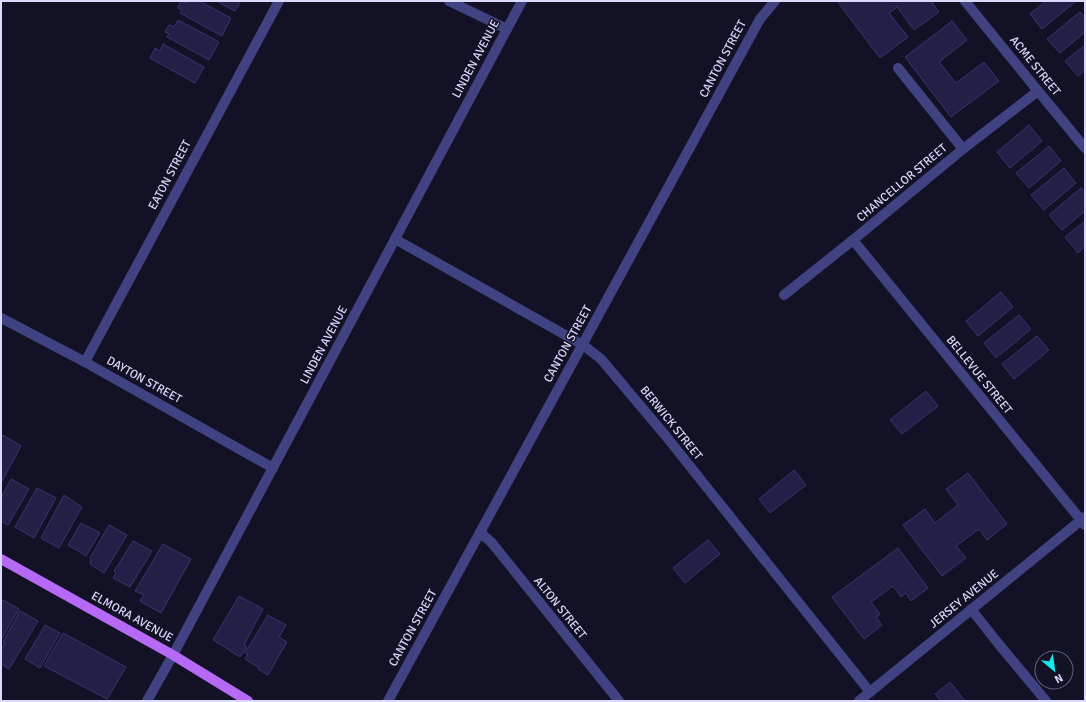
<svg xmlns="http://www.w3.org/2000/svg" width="1086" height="702" font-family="Signika,sans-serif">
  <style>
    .building { fill: #241f46; stroke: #3a3370 }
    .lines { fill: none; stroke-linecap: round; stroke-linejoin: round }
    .minor { stroke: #404282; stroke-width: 10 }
    .major { stroke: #b669f4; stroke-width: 10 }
    .labels { text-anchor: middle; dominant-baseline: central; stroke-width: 3; stroke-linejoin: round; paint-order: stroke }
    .street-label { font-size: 12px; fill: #dbd9fc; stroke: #131126 }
  </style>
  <rect width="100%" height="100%" fill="#131126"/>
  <g class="building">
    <polygon points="181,1 186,3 187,1 199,1 231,18 222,36 180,13 182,10 178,8"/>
    <polygon points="216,1 241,1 235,11"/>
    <polygon points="837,1 931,1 939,12 914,30 897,7 889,13 908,37 880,58"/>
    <polygon points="1046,1 1074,1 1075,2 1042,29 1030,14"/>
    <polygon points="1080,12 1085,18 1085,32 1060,53 1047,39"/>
    <polygon points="178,20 219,42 209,60 167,37 169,34 165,32 169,25 174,27"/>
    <polygon points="952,21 967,40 939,62 956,83 984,62 999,81 951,117 905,57"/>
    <polygon points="163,44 204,67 195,83 150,58 155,48 160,51"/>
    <polygon points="1085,45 1085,70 1078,76 1065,61"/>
    <polygon points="1029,125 1042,141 1010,168 997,152"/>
    <polygon points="1049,146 1061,161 1029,188 1016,173"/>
    <polygon points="1064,168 1076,183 1044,210 1031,195"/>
    <polygon points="1081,188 1085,192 1085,211 1062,230 1049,215"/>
    <polygon points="1085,221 1085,246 1078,253 1065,237"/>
    <polygon points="1001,292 1013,307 978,336 966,321"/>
    <polygon points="1019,315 1031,329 996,358 984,343"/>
    <polygon points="1037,336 1049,350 1014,379 1002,364"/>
    <polygon points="926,391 938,406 902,434 890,420"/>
    <polygon points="3,435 21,446 1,483 1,438"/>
    <polygon points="794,470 806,485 770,513 759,499"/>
    <polygon points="968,473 1007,524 987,540 979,529 956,546 966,558 942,576 903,525 925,509 935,523 958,505 946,489"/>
    <polygon points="11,479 29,489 8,525 1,521 1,498"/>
    <polygon points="37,488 56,498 34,538 15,527"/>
    <polygon points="64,495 82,507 59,548 41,538"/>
    <polygon points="81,523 100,533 86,556 68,545"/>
    <polygon points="109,525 127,535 104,573 90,564 91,560 90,558"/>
    <polygon points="708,540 720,554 685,583 673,568"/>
    <polygon points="133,541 152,551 130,587 113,578 116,573 114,571"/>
    <polygon points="163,544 191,559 161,613 140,601 144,595 135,591"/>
    <polygon points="898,548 928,588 911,601 906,593 901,597 893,586 871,602 880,614 876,617 882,625 864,639 832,597"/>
    <polygon points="239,596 263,609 244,645 247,647 240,657 213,640"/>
    <polygon points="3,600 19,609 1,640 1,603"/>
    <polygon points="20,611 38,621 9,669 1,664 1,650 5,642 3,642"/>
    <polygon points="268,615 286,625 279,637 287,642 268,675 258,669 259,668 245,659 248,654 245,653"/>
    <polygon points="45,625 60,633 40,668 25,659"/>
    <polygon points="63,633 126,667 107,699 44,666"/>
    <polygon points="950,682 965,701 941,701 935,694"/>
  </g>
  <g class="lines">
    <g class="minor">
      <polyline points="449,1 507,29"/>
      <polyline points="965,1 1038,91 1085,148"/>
      <polyline points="898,68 963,149"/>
      <polyline points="395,239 583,345 601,359 665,435 870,692"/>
      <polyline points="853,240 1085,525"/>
      <polyline points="784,295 853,240 963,149 1038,91"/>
      <polyline points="1,318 85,362 273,468"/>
      <polyline points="85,362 279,1"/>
      <polyline points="480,532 492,543 619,701"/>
      <polyline points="971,609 997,642 1046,701"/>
      <polyline points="147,701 173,655 522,1"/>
      <polyline points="388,701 760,19 775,1"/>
      <polyline points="859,701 1085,517"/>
    </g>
    <polyline class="major" points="1,559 173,655 248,701"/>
  </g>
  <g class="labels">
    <g class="street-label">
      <text transform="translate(476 59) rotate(-62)">LINDEN AVENUE</text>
      <text transform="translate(723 59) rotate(-62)">CANTON STREET</text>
      <text transform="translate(1035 66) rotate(51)">ACME STREET</text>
      <text transform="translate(170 175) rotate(-62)">EATON STREET</text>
      <text transform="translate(902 183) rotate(-40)">CHANCELLOR STREET</text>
      <text transform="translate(568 344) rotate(-61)">CANTON STREET</text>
      <text transform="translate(324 345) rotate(-62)">LINDEN AVENUE</text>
      <text transform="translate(979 375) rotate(51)">BELLEVUE STREET</text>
      <text transform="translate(144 380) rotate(29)">DAYTON STREET</text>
      <text transform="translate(671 423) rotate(51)">BERWICK STREET</text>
      <text transform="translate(964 599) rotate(-39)">JERSEY AVENUE</text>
      <text transform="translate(560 608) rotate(51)">ALTON STREET</text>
      <text transform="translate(132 617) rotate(29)">ELMORA AVENUE</text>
      <text transform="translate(413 628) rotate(-61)">CANTON STREET</text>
    </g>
  </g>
  <rect width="1086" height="702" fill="none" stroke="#dbd9fc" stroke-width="4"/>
  <g transform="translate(1054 670) rotate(151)"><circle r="19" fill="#131126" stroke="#63617c"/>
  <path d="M0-3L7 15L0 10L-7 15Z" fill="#14e8ee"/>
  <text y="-6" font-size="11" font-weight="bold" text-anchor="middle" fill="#dbd9fc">N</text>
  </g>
</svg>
